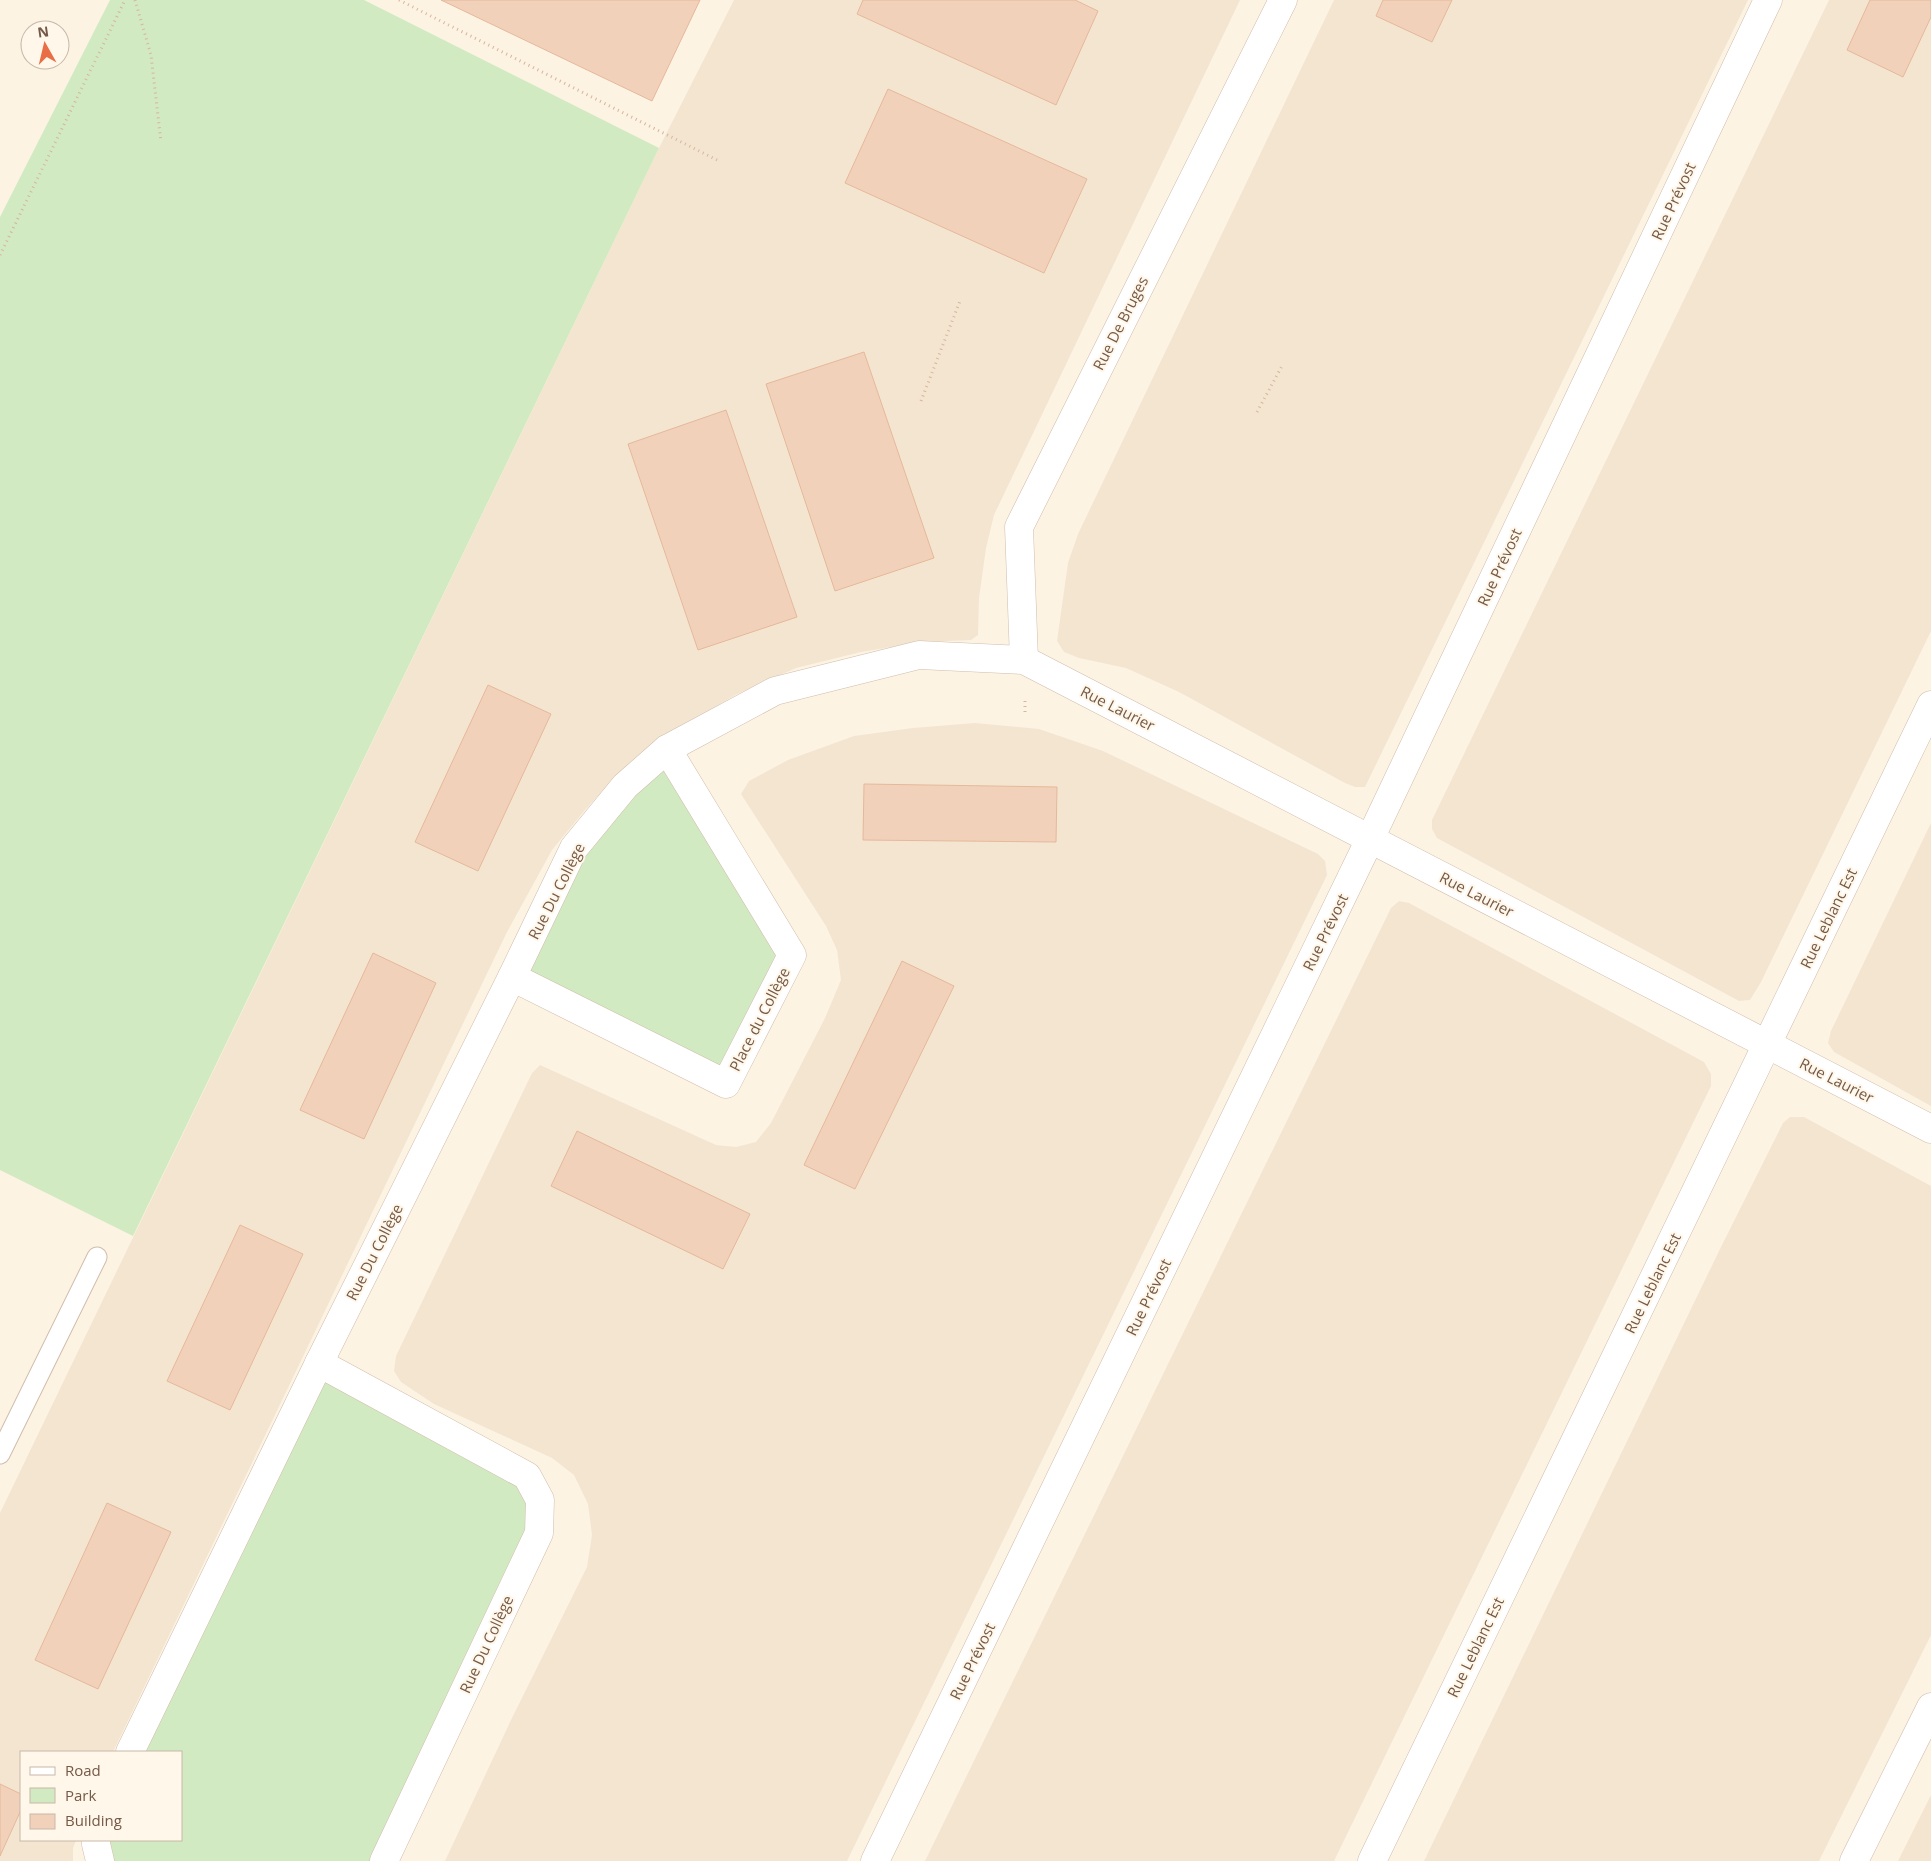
<svg xmlns="http://www.w3.org/2000/svg" width="1931" height="1861" font-family="'Open Sans',sans-serif">
  <style>
    .residential { fill: #f4e5d1 }
    .green { fill: #d1eac1 }
    .building { fill: #f2d1ba; stroke: #e5b89a }
    .lines { fill: none; stroke-linecap: round; stroke-linejoin: round }
    .service-casing { stroke: #d0bdac; stroke-width: 21 }
    .minor-casing { stroke: #d0bdac; stroke-width: 29 }
    .path { stroke: #d7b59d; stroke-width: 3; stroke-dasharray: 1 4; stroke-linecap: butt }
    .service { stroke: #fff; stroke-width: 19 }
    .minor { stroke: #fff; stroke-width: 28 }
    .labels { text-anchor: middle; dominant-baseline: central; stroke-width: 4; stroke-linejoin: round; paint-order: stroke }
    .street-label { font-size: 15px; fill: #755948; stroke: #fff7e9 }
  </style>
  <rect width="100%" height="100%" fill="#fcf3e3"/>
  <g class="residential">
    <polygon points="734,0 1240,0 994,515 986,548 979,598 978,635 971,640 921,642 861,652 796,668 735,695 700,716 616,776 585,810 552,850 507,932 113,1752 21,1752 21,1840 76,1840 73,1848 73,1861 0,1861 0,1513 659,148"/>
    <polygon points="1334,0 1748,0 1365,787 1355,787 1345,783 1179,692 1126,668 1079,658 1064,652 1057,641 1068,563 1078,534"/>
    <polygon points="1829,0 1931,0 1931,631 1761,982 1750,1000 1739,1001 1437,838 1432,829 1432,820"/>
    <polygon points="975,723 1039,729 1103,751 1318,854 1325,861 1327,875 847,1861 445,1861 511,1720 587,1567 592,1535 588,1504 574,1475 552,1458 434,1404 401,1382 394,1371 396,1356 532,1073 540,1065 716,1145 736,1147 756,1142 771,1123 825,1018 841,980 837,950 826,926 741,794 749,781 788,760 854,736 913,728"/>
    <polygon points="1931,823 1931,1106 1834,1052 1828,1043 1831,1031"/>
    <polygon points="1399,901 1409,903 1704,1062 1711,1074 1711,1086 1334,1861 925,1861 1391,908"/>
    <polygon points="1790,1117 1804,1117 1931,1186 1931,1635 1819,1861 1424,1861 1719,1251 1783,1123"/>
    <polygon points="1931,1795 1931,1861 1898,1861"/>
  </g>
  <g class="green">
    <polygon points="110,0 364,0 659,148 133,1236 0,1170 0,217"/>
    <polygon points="667,749 792,955 726,1084 512,977 574,848"/>
    <polygon points="319,1363 540,1500 384,1861 100,1861 96,1840 181,1840 181,1752 130,1752"/>
  </g>
  <g class="building">
    <polygon points="441,0 700,0 652,101"/>
    <polygon points="863,0 1075,0 1098,11 1056,105 857,14"/>
    <polygon points="1383,0 1452,0 1432,42 1376,16"/>
    <polygon points="1870,0 1931,0 1931,17 1903,77 1847,50"/>
    <polygon points="888,89 1087,179 1044,273 845,183"/>
    <polygon points="864,352 934,558 835,591 766,384"/>
    <polygon points="726,410 797,617 698,650 628,444"/>
    <polygon points="488,685 551,714 478,871 415,842"/>
    <polygon points="864,784 1057,787 1056,842 863,840"/>
    <polygon points="373,953 436,983 364,1139 300,1110"/>
    <polygon points="902,961 954,986 855,1189 804,1165"/>
    <polygon points="577,1131 750,1214 723,1269 551,1186"/>
    <polygon points="240,1225 303,1254 230,1410 167,1381"/>
    <polygon points="107,1503 171,1532 98,1689 35,1660"/>
    <polygon points="0,1784 21,1794 21,1810 0,1856"/>
  </g>
  <g class="lines">
    <defs>
      <polyline id="service" points="0,1454 97,1257"/>
      <g id="minor">
        <polyline points="1024,660 1019,527 1283,0"/>
        <polyline points="512,977 726,1084 792,955 667,749"/>
        <polyline points="319,1363 527,1476 540,1500 539,1533 384,1861"/>
        <polyline points="130,1752 319,1363 512,977 574,848 625,786 667,749 775,691 919,655 1024,660 1931,1129"/>
        <polyline points="96,1840 96,1844 100,1861"/>
        <polyline points="875,1861 1370,839 1768,0"/>
        <polyline points="1372,1861 1931,705"/>
        <polyline points="1854,1861 1931,1707"/>
      </g>
    </defs>
    <use href="#service" class="service-casing"/>
    <use href="#minor" class="minor-casing"/>
    <g class="path">
      <polyline points="135,0 151,55 161,142"/>
      <polyline points="399,0 717,160"/>
      <polyline points="0,255 125,0"/>
      <polyline points="921,401 960,301"/>
      <polyline points="1257,412 1282,366"/>
      <polyline points="1025,701 1025,712"/>
    </g>
    <use href="#service" class="service"/>
    <use href="#minor" class="minor"/>
  </g>
  <g class="labels">
    <g class="street-label">
      <text transform="translate(1673 201) rotate(-65)">Rue Prévost</text>
      <text transform="translate(1120 323) rotate(-63)">Rue De Bruges</text>
      <text transform="translate(1499 567) rotate(-65)">Rue Prévost</text>
      <text transform="translate(1118 708) rotate(27)">Rue Laurier</text>
      <text transform="translate(556 891) rotate(-63)">Rue Du Collège</text>
      <text transform="translate(1477 894) rotate(27)">Rue Laurier</text>
      <text transform="translate(1828 918) rotate(-64)">Rue Leblanc Est</text>
      <text transform="translate(1325 932) rotate(-64)">Rue Prévost</text>
      <text transform="translate(759 1019) rotate(-63)">Place du Collège</text>
      <text transform="translate(1837 1080) rotate(27)">Rue Laurier</text>
      <text transform="translate(374 1252) rotate(-63)">Rue Du Collège</text>
      <text transform="translate(1652 1283) rotate(-64)">Rue Leblanc Est</text>
      <text transform="translate(1148 1297) rotate(-64)">Rue Prévost</text>
      <text transform="translate(486 1644) rotate(-65)">Rue Du Collège</text>
      <text transform="translate(1475 1647) rotate(-64)">Rue Leblanc Est</text>
      <text transform="translate(972 1661) rotate(-64)">Rue Prévost</text>
    </g>
  </g>
  <rect x="20" y="1751" width="162" height="90" fill="#fff7e9" stroke="#c8b8a9"/>
  <rect x="30" y="1767" width="25" height="8" fill="#ffffff" stroke="#c8b8a9"/>
  <text x="65" y="1776" font-size="15" fill="#755948">Road</text>
  <rect x="30" y="1788" width="25" height="15" fill="#d1eac1" stroke="#c8b8a9"/>
  <text x="65" y="1801" font-size="15" fill="#755948">Park</text>
  <rect x="30" y="1814" width="25" height="15" fill="#f2d1ba" stroke="#c8b8a9"/>
  <text x="65" y="1826" font-size="15" fill="#755948">Building</text>
  <g transform="translate(45 45) rotate(352)"><circle r="24" fill="#fff7e9" stroke="#c8b8a9"/>
  <path d="M0-4L9 19L0 12L-9 19Z" fill="#e96d45"/>
  <text y="-8" font-size="14" font-weight="bold" text-anchor="middle" fill="#755948">N</text>
  </g>
</svg>
